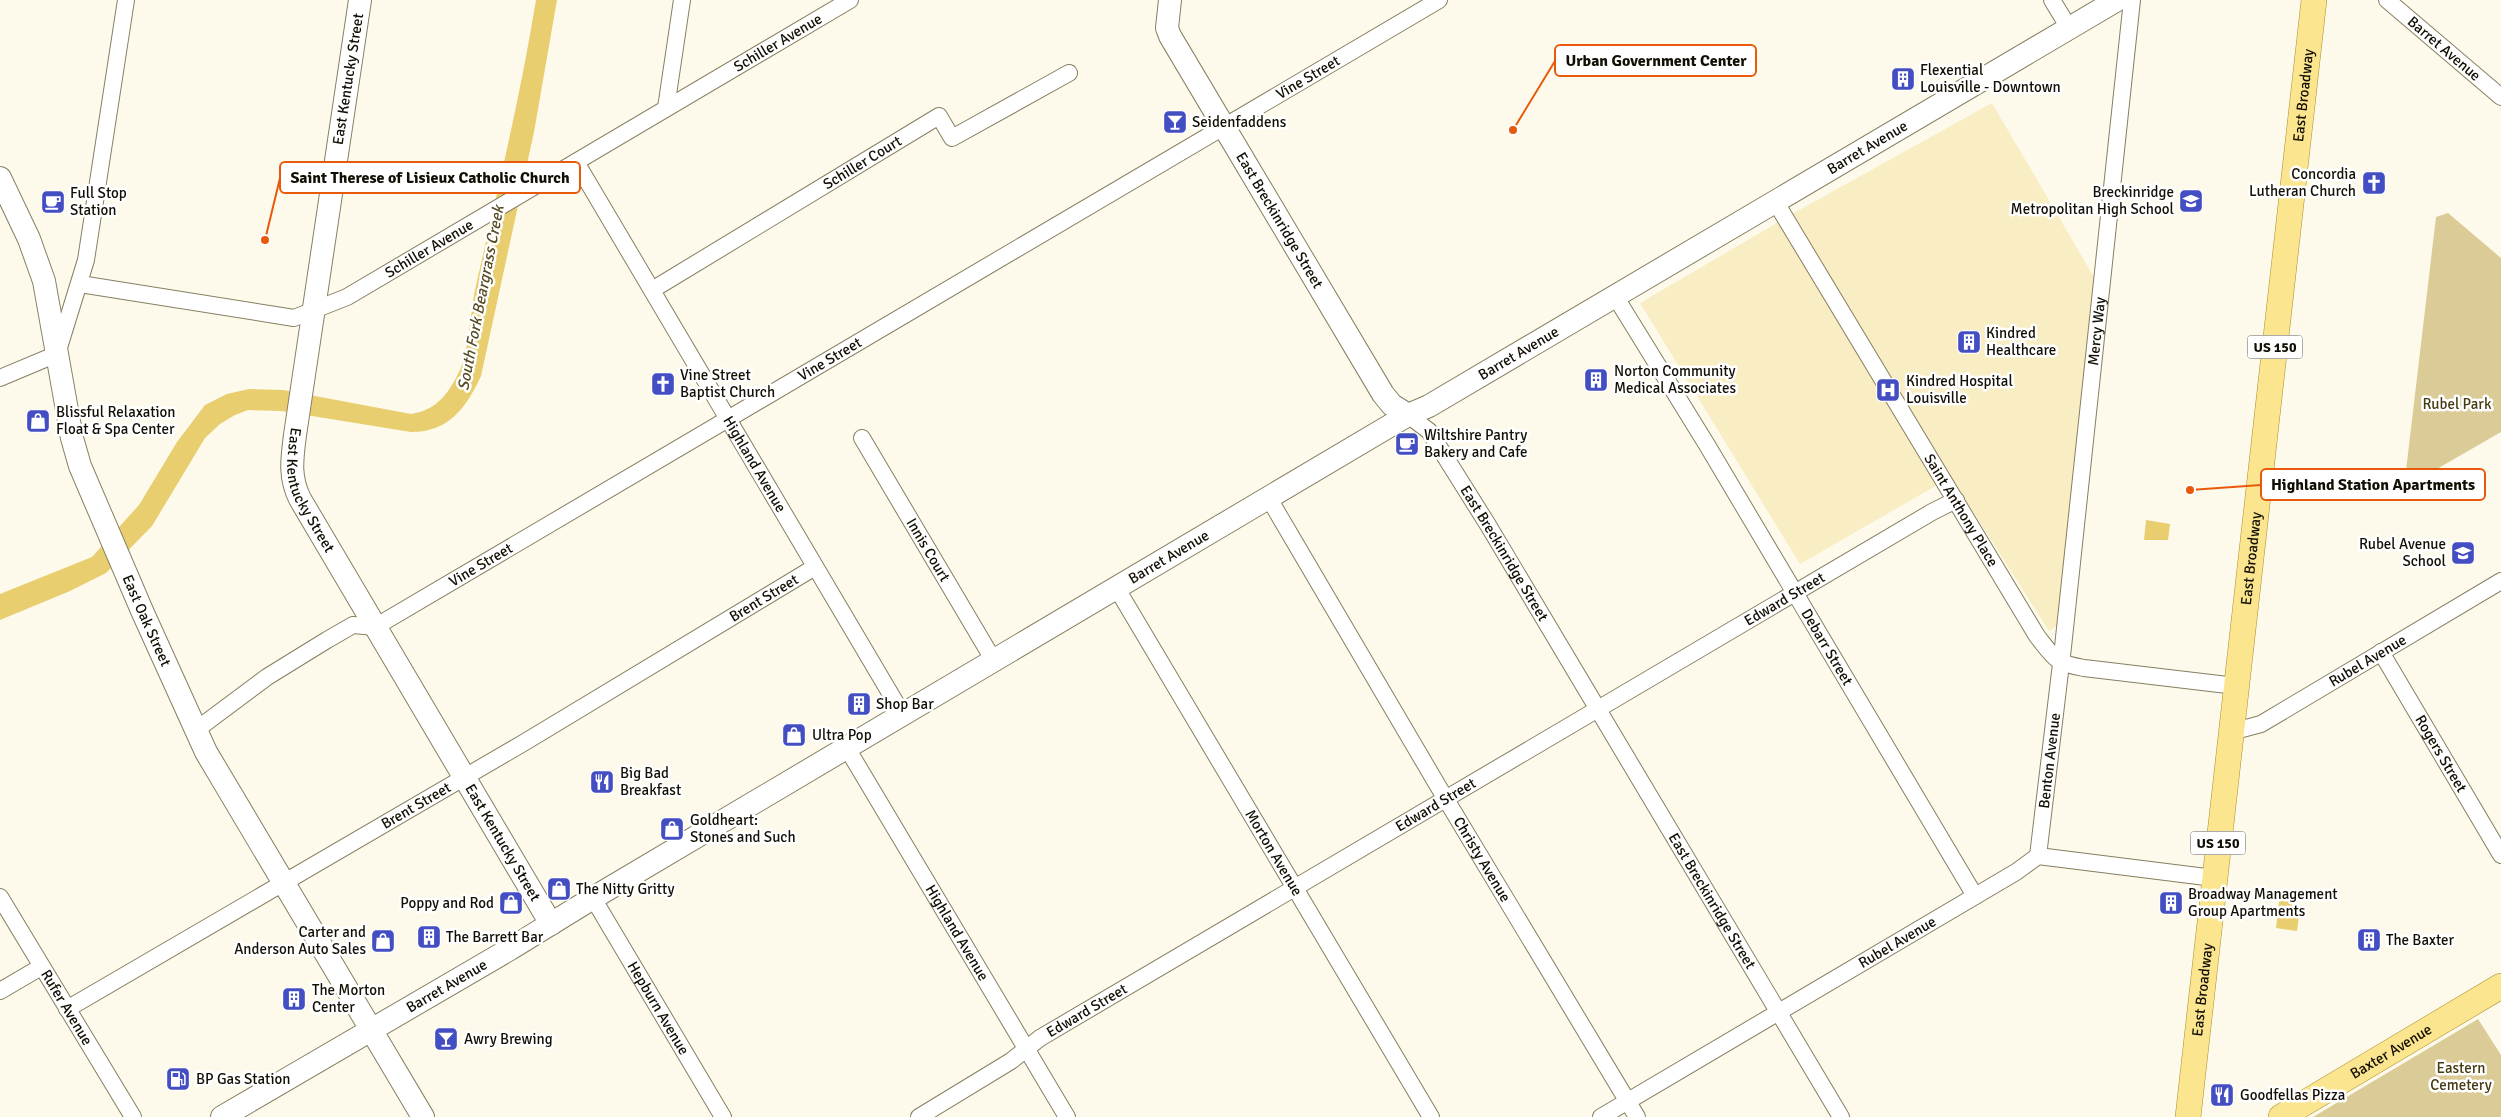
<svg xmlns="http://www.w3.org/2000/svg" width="2501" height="1117" font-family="Signika,sans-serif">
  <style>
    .built { fill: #f8edc3 }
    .green { fill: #dbcc97 }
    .water { fill: #e8ce6f }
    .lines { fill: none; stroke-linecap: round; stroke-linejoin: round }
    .street-casing { stroke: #877f60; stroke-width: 18 }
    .secondary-casing { stroke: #877f60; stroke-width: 24 }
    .primary-casing { stroke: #a88e2d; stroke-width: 26 }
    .street { stroke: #fff; stroke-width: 16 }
    .secondary { stroke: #fff; stroke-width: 22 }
    .primary { stroke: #fbe58e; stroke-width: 25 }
    .labels { text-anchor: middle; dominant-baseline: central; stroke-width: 5; stroke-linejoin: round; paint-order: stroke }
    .shield { fill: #fff; stroke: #5a5750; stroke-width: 1 }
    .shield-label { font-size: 14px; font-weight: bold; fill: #130f05 }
    .street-label { font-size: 15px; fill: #130f05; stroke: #fff }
    .poi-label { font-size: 15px; fill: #130f05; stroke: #fff; text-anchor: start }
    .park-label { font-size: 15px; fill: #453a11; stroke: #fff }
    .water-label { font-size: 16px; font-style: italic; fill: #564b23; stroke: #fff }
    .leader { fill: none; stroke: #e8590c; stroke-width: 2 }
    .callout-dot { fill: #e8590c; stroke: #fff; stroke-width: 2 }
    .callout { fill: #fff; stroke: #e8590c; stroke-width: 2 }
    .callout-label { font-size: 16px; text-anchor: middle; font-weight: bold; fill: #130f05 }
  </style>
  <rect width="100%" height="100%" fill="#fdfaec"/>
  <polygon class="built" points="1992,103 2095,279 2059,625 2049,631 1951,477 1800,564 1640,303 1794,213"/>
  <g class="green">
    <polygon points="2448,213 2501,258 2501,432 2409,485 2405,479 2436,217"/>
    <polygon points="2478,1019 2501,1055 2501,1117 2313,1117"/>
  </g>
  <g class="water">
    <path d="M536,0h21l-23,132 -53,244c-15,32 -32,56 -70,56l-130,-21 -33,-1 -13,5 -15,9 -15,14 -53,88 -46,47 -36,18 -70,29v-26l92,-37 47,-52 38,-63 28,-37 22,-11 22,-5 34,1 128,24c26,-4 37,-20 48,-42 9,-16 12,-62 16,-82 22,-97 45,-192 61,-290z"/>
    <polygon points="2146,520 2170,524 2168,540 2144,540"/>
    <polygon points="2280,893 2294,894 2291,914 2299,915 2297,931 2276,928"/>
  </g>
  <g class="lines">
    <defs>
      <g id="street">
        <polyline points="2052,0 2069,28"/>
        <path id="s1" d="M2387,0l114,97"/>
        <polyline points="666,108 682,0"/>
        <path id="s2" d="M576,162l327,553"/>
        <path id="s3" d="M1775,201l262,435c18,23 18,27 47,32l152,18"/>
        <path id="s4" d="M80,284l214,34 53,-21 503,-297"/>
        <path id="s5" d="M652,290l287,-174 13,22 117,-65"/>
        <path id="s6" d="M1615,296l92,149 268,451"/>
        <polyline points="0,378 57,354 86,260 126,0"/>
        <path id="s7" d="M1408,415l21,16 59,94 353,592"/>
        <path id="s8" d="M862,438l132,223"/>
        <path id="s9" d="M1270,496l4,11 164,279 199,331"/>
        <path id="s10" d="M1116,587l315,530"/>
        <path id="s11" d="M2381,652l120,203"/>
        <path id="s12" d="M196,730l71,-53 60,-37 26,-15 22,2 1064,-627"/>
        <path id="s13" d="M2231,732l30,-8 240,-143"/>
        <path id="s14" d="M847,748l220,369"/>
        <path id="s15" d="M2038,856l25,-209 69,-647"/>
        <path id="s16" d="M0,897l133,220"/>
        <path id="s17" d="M593,898l130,219"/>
        <polyline points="0,991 41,967"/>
        <path id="s18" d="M67,1009l458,-267 290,-175"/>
        <path id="s19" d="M919,1117l92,-56 29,-23 892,-526 24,-12"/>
        <path id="s20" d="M1601,1117l415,-245 22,-16 176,22"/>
      </g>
      <g id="secondary">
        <path id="s21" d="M360,0l-65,435c-3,24 -6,42 5,64l251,425"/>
        <path id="s22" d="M1170,0l-3,28 3,8 213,358 9,11 16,10"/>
        <path id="s23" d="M0,178l29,61 15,42 28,157 8,28 63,147 63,139 217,365"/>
        <path id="s24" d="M222,1117l288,-168 83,-51 815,-483 21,-9 688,-406"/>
      </g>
      <g id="primary">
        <path id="s25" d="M2188,1117l126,-1117"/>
        <path id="s26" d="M2281,1117l220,-131"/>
      </g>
    </defs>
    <use href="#street" class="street-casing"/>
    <use href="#secondary" class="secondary-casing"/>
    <use href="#primary" class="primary-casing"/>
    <use href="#street" class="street"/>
    <use href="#secondary" class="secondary"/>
    <use href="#primary" class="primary"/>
  </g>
  <defs>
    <symbol id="building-square" viewBox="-11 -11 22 22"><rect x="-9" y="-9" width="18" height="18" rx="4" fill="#444ec3" stroke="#fff"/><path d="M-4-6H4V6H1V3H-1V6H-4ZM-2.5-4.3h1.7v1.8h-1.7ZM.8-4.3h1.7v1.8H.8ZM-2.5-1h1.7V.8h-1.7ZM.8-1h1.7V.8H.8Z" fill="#fff"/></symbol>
    <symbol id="bar-square" viewBox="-11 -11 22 22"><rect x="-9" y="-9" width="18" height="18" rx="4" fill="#444ec3" stroke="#fff"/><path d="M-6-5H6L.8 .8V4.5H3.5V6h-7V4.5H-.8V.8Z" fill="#fff"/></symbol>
    <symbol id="church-square" viewBox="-11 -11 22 22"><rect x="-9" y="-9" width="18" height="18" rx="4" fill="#444ec3" stroke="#fff"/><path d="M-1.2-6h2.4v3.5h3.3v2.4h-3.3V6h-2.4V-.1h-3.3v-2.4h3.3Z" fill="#fff"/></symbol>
    <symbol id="school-square" viewBox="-11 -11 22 22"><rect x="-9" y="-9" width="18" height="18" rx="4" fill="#444ec3" stroke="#fff"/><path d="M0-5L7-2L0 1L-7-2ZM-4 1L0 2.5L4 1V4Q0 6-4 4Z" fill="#fff"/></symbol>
    <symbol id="cafe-square" viewBox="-11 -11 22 22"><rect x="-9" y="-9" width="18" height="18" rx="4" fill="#444ec3" stroke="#fff"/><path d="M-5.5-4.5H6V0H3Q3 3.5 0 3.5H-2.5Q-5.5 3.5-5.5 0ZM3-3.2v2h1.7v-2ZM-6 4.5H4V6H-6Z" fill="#fff"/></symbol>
    <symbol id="hospital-square" viewBox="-11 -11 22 22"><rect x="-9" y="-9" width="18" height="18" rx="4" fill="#444ec3" stroke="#fff"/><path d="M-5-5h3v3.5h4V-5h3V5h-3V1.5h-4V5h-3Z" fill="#fff"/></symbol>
    <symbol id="shop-square" viewBox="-11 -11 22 22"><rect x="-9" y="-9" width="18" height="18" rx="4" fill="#444ec3" stroke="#fff"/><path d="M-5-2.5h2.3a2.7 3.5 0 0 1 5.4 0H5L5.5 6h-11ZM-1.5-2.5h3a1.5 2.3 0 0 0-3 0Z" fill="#fff"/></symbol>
    <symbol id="restaurant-square" viewBox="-11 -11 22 22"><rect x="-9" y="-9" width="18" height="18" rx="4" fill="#444ec3" stroke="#fff"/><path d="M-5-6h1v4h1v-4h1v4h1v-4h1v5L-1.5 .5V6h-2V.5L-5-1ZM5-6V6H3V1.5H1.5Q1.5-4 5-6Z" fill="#fff"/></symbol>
    <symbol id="fuel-square" viewBox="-11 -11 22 22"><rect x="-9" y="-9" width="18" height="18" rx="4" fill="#444ec3" stroke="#fff"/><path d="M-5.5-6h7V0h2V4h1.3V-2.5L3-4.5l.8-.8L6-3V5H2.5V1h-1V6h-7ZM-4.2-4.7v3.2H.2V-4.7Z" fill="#fff"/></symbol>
  </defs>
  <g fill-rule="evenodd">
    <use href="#building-square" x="1889" y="65" width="28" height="28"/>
    <use href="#bar-square" x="1161" y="108" width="28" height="28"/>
    <use href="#church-square" x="2360" y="169" width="28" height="28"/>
    <use href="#school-square" x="2177" y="187" width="28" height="28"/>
    <use href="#cafe-square" x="39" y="188" width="28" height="28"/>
    <use href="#building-square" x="1955" y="328" width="28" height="28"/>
    <use href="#building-square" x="1582" y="366" width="28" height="28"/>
    <use href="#church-square" x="649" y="370" width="28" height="28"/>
    <use href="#hospital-square" x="1874" y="376" width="28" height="28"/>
    <use href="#shop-square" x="24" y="407" width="28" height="28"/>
    <use href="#cafe-square" x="1393" y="430" width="28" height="28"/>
    <use href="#school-square" x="2449" y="539" width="28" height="28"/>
    <use href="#building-square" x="845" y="690" width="28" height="28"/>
    <use href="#shop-square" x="780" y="721" width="28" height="28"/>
    <use href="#restaurant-square" x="588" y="768" width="28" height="28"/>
    <use href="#shop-square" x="658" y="815" width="28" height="28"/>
    <use href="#shop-square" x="545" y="875" width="28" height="28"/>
    <use href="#shop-square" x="497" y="889" width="28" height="28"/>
    <use href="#building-square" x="2157" y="889" width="28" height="28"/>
    <use href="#building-square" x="415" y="923" width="28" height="28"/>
    <use href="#building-square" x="2355" y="926" width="28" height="28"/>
    <use href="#shop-square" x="369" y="927" width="28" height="28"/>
    <use href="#building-square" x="280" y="985" width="28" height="28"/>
    <use href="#bar-square" x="432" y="1025" width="28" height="28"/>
    <use href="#fuel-square" x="164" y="1065" width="28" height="28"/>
    <use href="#restaurant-square" x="2208" y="1081" width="28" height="28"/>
  </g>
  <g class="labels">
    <g class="shield">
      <rect x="2247.5" y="335.5" width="55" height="23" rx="4"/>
      <rect x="2190.5" y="831.5" width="55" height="23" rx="4"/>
    </g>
    <g class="shield-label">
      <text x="2275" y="347">US 150</text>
      <text x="2218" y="843">US 150</text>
    </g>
    <g class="street-label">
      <text stroke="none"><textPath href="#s4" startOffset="774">Schiller Avenue</textPath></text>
      <text stroke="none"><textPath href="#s1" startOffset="75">Barret Avenue</textPath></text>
      <text stroke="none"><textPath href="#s12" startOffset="1294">Vine Street</textPath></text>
      <text transform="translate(348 79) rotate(-81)">East Kentucky Street</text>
      <text stroke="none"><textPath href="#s25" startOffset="1028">East Broadway</textPath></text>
      <text stroke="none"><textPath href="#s24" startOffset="1910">Barret Avenue</textPath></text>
      <text stroke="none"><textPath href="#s5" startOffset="246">Schiller Court</textPath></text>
      <text stroke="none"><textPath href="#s22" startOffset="251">East Breckinridge Street</textPath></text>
      <text stroke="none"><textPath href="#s4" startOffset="369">Schiller Avenue</textPath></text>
      <text stroke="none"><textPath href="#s15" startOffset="528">Mercy Way</textPath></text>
      <text stroke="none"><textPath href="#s24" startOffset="1505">Barret Avenue</textPath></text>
      <text stroke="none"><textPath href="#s12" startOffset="739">Vine Street</textPath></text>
      <text stroke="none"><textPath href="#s2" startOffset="351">Highland Avenue</textPath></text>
      <text stroke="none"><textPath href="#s21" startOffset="499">East Kentucky Street</textPath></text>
      <text stroke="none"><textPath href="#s3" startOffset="361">Saint Anthony Place</textPath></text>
      <text stroke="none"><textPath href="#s8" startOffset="130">Innis Court</textPath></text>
      <text stroke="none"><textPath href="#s7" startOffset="170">East Breckinridge Street</textPath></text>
      <text stroke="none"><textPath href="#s24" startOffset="1100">Barret Avenue</textPath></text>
      <text stroke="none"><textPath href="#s25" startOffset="562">East Broadway</textPath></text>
      <text stroke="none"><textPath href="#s12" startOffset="334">Vine Street</textPath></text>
      <text stroke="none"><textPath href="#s18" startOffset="809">Brent Street</textPath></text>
      <text stroke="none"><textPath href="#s19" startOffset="1009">Edward Street</textPath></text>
      <text stroke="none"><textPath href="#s23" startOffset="469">East Oak Street</textPath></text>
      <text stroke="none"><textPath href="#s6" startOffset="410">Debarr Street</textPath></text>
      <text stroke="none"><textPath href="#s13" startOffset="155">Rubel Avenue</textPath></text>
      <text stroke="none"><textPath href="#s11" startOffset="118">Rogers Street</textPath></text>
      <text stroke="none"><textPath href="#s15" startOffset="96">Benton Avenue</textPath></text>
      <text stroke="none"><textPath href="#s18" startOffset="404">Brent Street</textPath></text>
      <text stroke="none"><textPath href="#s19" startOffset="604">Edward Street</textPath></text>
      <text stroke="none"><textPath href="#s21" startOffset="904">East Kentucky Street</textPath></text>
      <text stroke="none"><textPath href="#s10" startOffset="309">Morton Avenue</textPath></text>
      <text stroke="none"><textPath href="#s9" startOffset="421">Christy Avenue</textPath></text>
      <text stroke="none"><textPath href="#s7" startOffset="575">East Breckinridge Street</textPath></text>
      <text stroke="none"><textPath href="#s14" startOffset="215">Highland Avenue</textPath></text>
      <text stroke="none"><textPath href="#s20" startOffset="344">Rubel Avenue</textPath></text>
      <text stroke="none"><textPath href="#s24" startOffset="260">Barret Avenue</textPath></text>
      <text stroke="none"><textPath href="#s25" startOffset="128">East Broadway</textPath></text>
      <text stroke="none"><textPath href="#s16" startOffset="129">Rufer Avenue</textPath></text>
      <text stroke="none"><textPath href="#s17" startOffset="128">Hepburn Avenue</textPath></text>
      <text stroke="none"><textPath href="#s19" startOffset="199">Edward Street</textPath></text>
      <text stroke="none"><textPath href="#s26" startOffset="128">Baxter Avenue</textPath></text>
    </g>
    <g class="poi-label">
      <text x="1920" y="70">Flexential<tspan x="1920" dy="17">Louisville - Downtown</tspan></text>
      <text x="1192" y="122">Seidenfaddens</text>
      <text x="2356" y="174" text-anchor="end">Concordia<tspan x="2356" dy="17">Lutheran Church</tspan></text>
      <text x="2174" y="192" text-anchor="end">Breckinridge<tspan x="2174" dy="17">Metropolitan High School</tspan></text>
      <text x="70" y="193">Full Stop<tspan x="70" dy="17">Station</tspan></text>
      <text x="1986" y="333">Kindred<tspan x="1986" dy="17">Healthcare</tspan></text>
      <text x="1614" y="371">Norton Community<tspan x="1614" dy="17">Medical Associates</tspan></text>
      <text x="680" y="375">Vine Street<tspan x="680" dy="17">Baptist Church</tspan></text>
      <text x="1906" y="381">Kindred Hospital<tspan x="1906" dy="17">Louisville</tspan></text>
      <text x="56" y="412">Blissful Relaxation<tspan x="56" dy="17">Float &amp; Spa Center</tspan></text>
      <text x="1424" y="435">Wiltshire Pantry<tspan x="1424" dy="17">Bakery and Cafe</tspan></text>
      <text x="2446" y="544" text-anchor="end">Rubel Avenue<tspan x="2446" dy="17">School</tspan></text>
      <text x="876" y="704">Shop Bar</text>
      <text x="812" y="735">Ultra Pop</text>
      <text x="620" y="773">Big Bad<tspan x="620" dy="17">Breakfast</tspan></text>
      <text x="690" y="820">Goldheart:<tspan x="690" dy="17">Stones and Such</tspan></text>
      <text x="576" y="889">The Nitty Gritty</text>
      <text x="2188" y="894">Broadway Management<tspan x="2188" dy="17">Group Apartments</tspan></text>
      <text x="494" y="903" text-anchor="end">Poppy and Rod</text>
      <text x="366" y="932" text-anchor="end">Carter and<tspan x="366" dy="17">Anderson Auto Sales</tspan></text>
      <text x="446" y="937">The Barrett Bar</text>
      <text x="2386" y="940">The Baxter</text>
      <text x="312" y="990">The Morton<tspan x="312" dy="17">Center</tspan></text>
      <text x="464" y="1039">Awry Brewing</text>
      <text x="196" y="1079">BP Gas Station</text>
      <text x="2240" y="1095">Goodfellas Pizza</text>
    </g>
    <g class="park-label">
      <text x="2457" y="404">Rubel Park</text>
      <text x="2461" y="1068">Eastern<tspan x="2461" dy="17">Cemetery</tspan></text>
    </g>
    <g class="water-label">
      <text transform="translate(481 298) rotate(-79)">South Fork Beargrass Creek</text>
    </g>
  </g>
  <path class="leader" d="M1513 130L1555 61M265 240L280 178M2190 490L2261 485"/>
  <g class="callout-dot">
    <circle cx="1513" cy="130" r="5"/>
    <circle cx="265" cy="240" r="5"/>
    <circle cx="2190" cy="490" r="5"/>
  </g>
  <g class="callout">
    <rect x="1555" y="45" width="201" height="31" rx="5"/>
    <rect x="280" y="162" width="300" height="31" rx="5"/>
    <rect x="2261" y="469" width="224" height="31" rx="5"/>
  </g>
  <g class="callout-label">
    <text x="1656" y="66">Urban Government Center</text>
    <text x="430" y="183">Saint Therese of Lisieux Catholic Church</text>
    <text x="2373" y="490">Highland Station Apartments</text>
  </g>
</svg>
